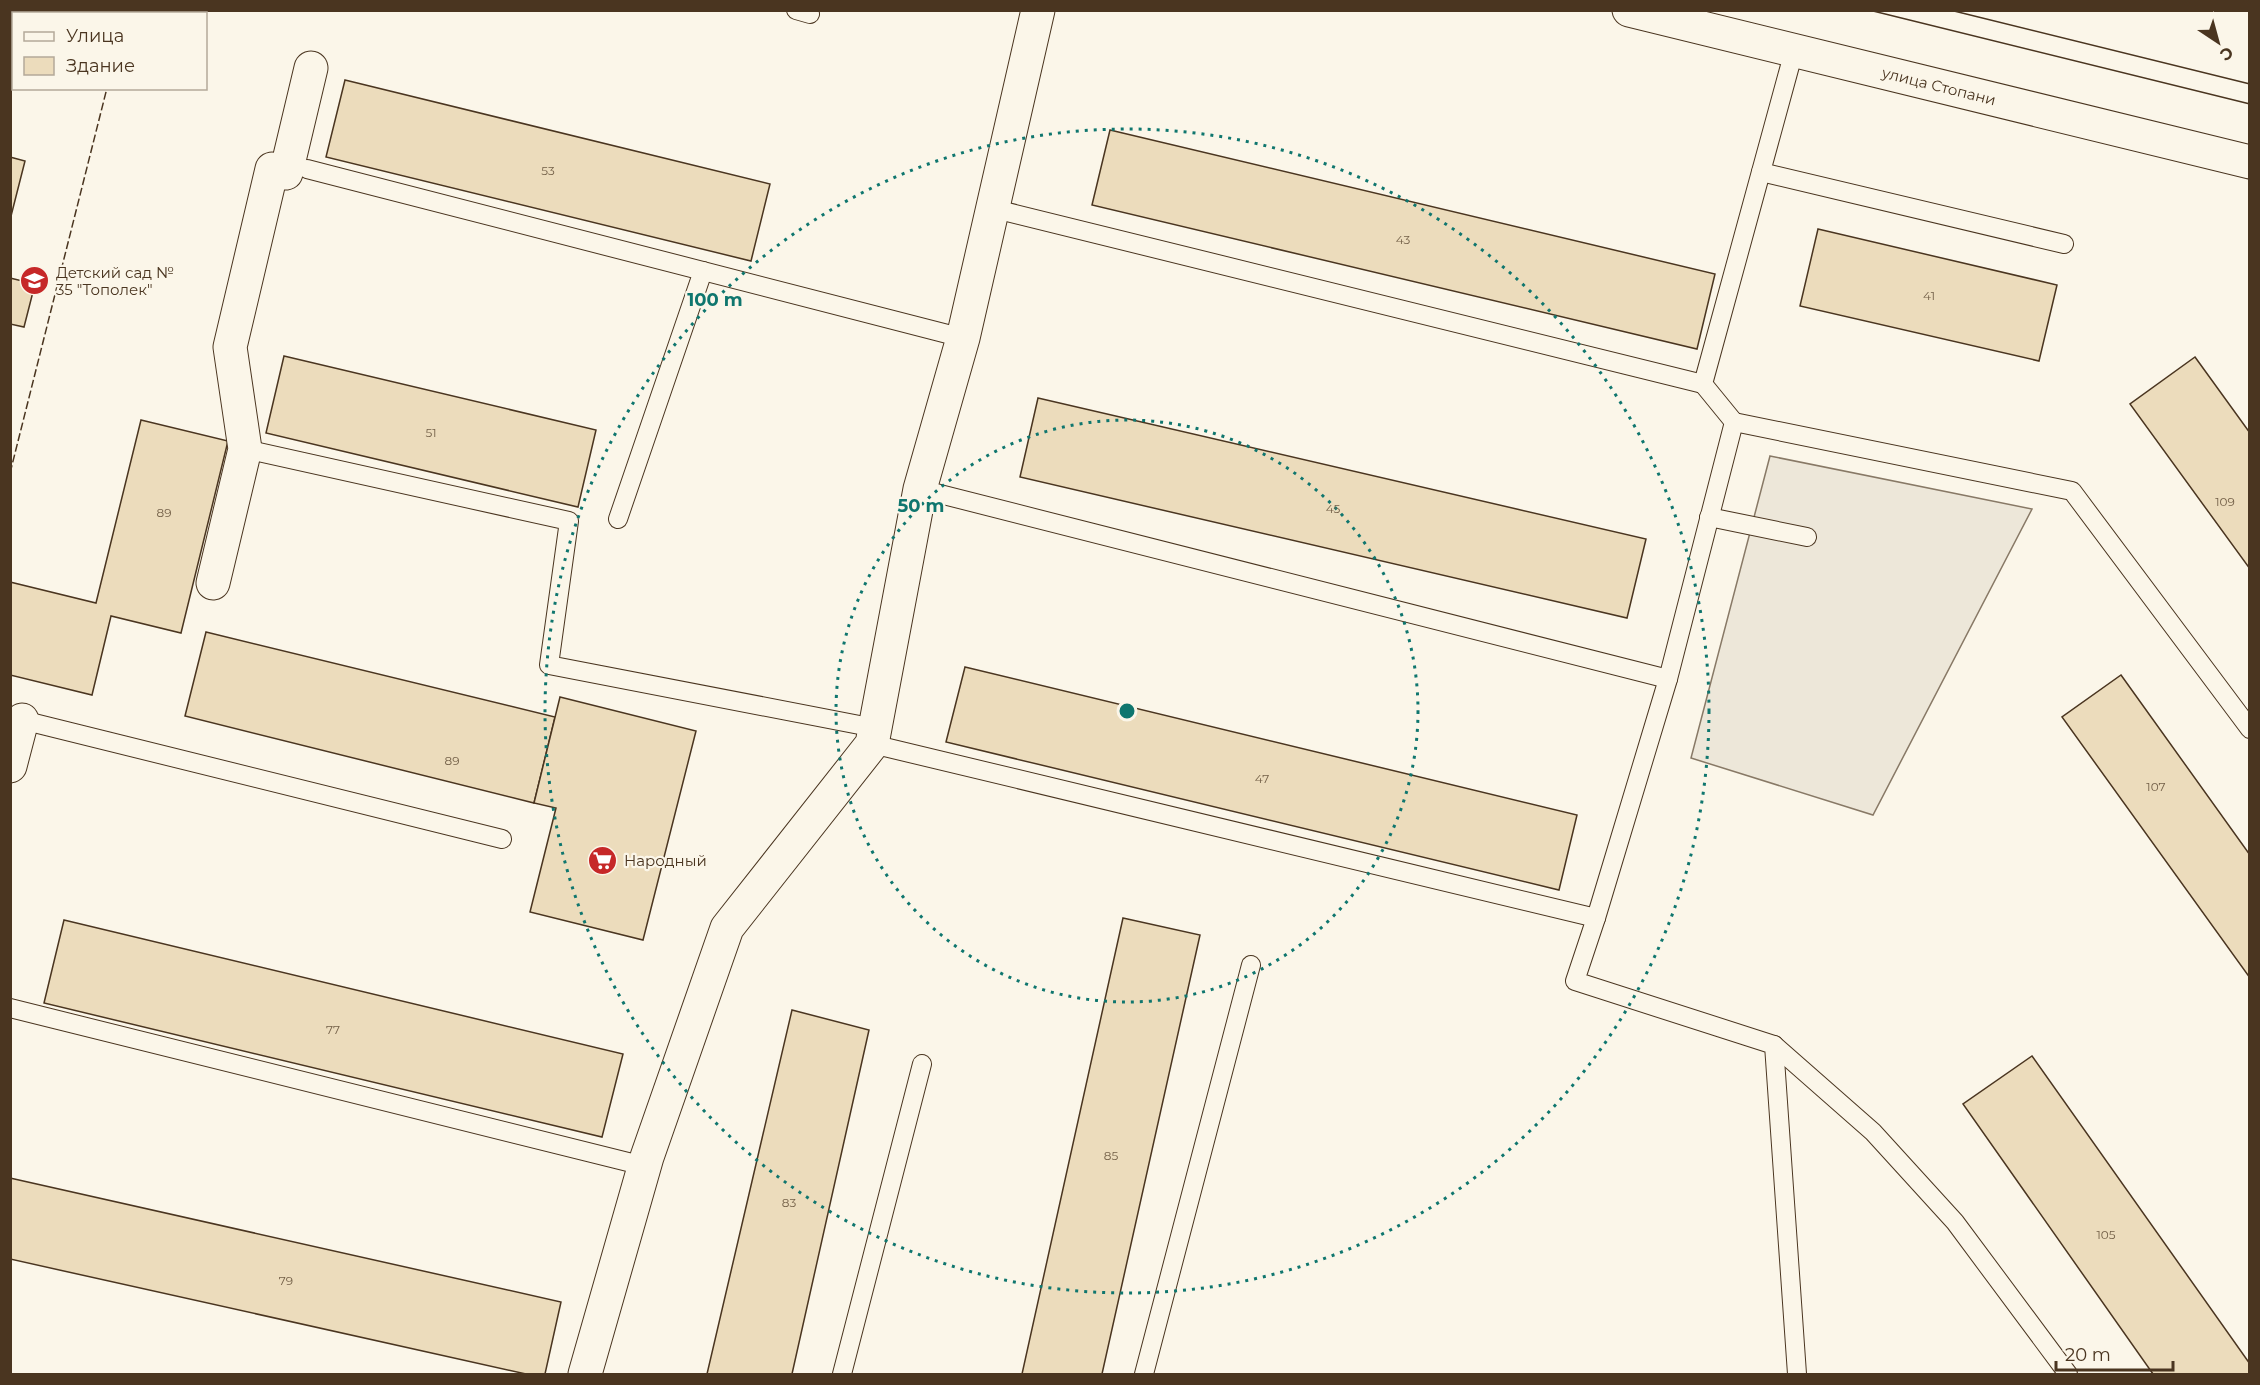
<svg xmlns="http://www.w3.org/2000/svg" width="2260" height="1385" font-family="Montserrat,sans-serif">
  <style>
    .parking { fill: #ede7d9; stroke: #887966; stroke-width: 1.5 }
    .building { fill: #ecdcbc; stroke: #4a3520; stroke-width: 1.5 }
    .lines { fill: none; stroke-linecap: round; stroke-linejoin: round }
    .service-casing { stroke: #4a3520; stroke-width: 20 }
    .minor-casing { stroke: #4a3520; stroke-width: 35 }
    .service { stroke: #fbf6e9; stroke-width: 18 }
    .minor { stroke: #fbf6e9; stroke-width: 33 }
    .tram { stroke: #4a3520; stroke-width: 1.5 }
    .fence { stroke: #4a3520; stroke-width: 1.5; stroke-dasharray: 8 3; stroke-linecap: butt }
    .ring { fill: none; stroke: #0f766e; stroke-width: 3; stroke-dasharray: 3 6 }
    .labels { text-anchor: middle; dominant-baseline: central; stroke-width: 4.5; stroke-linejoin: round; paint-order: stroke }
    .number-label { font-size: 12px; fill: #725f47 }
    .street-label { font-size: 15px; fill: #4a3520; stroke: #fbf6e9 }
    .poi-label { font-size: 15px; fill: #4a3520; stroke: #fbf6e9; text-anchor: start }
    .centre { fill: #0f766e; stroke: #fbf6e9; stroke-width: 3 }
    .ring-label { font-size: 18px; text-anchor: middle; font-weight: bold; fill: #0f766e; stroke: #fbf6e9; stroke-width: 4.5; stroke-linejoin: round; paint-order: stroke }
  </style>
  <rect width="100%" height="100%" fill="#fbf6e9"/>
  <polygon class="parking" points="1770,456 2032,509 1873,815 1691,758"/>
  <g class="building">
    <polygon points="345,80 770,184 751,261 326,157"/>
    <polygon points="1110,130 1715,274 1697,349 1092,205"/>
    <polygon points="10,157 25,161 10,220"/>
    <polygon points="1818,229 2057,285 2039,361 1800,306"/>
    <polygon points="10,278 35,284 24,327 10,324"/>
    <polygon points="284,356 596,430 578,507 266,433"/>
    <polygon points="2195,357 2250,433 2250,569 2130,404"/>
    <polygon points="1038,398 1646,539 1627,618 1020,477"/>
    <polygon points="141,420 228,441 181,633 111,616 92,695 10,675 10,582 96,603"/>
    <polygon points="206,632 555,717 534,803 185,716"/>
    <polygon points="965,667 1577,815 1559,890 946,742"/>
    <polygon points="2121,675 2250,855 2250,978 2062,717"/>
    <polygon points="560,697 696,731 643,940 530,912 556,808 534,803"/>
    <polygon points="1123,918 1200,935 1102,1374 1022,1374"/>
    <polygon points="64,920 623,1054 602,1137 44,1003"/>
    <polygon points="792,1010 869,1030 792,1374 707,1374"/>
    <polygon points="2032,1056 2250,1364 2250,1374 2153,1374 1963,1104"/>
    <polygon points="10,1178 561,1302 545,1374 526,1374 10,1259"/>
  </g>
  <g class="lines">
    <defs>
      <g id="service">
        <polyline points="796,10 810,14"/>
        <polyline points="307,169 963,338"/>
        <polyline points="1761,172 2064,244"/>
        <polyline points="991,208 1703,384"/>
        <polyline points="1734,422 2072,491 2250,729"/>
        <polyline points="243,456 245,449 569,521 549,665 875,728"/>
        <polyline points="920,489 1668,679"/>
        <polyline points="1709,517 1807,537"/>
        <polyline points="618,519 703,271"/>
        <polyline points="20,727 22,720 502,839"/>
        <polyline points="872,744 1596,918 1668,679 1734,422 1703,384 1794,51"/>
        <polyline points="1596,918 1575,981 1774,1045 1797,1374"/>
        <polyline points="10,1008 644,1166"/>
        <polyline points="1774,1045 1873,1132 1955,1222 2068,1374"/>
        <polyline points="842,1374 922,1064"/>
        <polyline points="1144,1374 1251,965"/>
      </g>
      <g id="minor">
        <polyline points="1629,10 2250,162"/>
        <polyline points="213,583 245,449 230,347 272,169 286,173 311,68"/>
        <polyline points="10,766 22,720"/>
        <polyline points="585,1374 647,1157 727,928 872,744 920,489 963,338 1038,10"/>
      </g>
    </defs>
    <use href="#service" class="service-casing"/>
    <use href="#minor" class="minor-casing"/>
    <use href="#service" class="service"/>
    <use href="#minor" class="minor"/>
    <g class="tram">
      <polyline points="1869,10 2250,104"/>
      <polyline points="1950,10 2250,84"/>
    </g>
    <g class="fence">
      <polyline points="104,10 115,14"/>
      <polyline points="10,473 107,88"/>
    </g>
  </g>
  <g class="ring">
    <circle cx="1127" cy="711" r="291"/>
    <circle cx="1127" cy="711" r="582"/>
  </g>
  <defs>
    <symbol id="school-disc" viewBox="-11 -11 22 22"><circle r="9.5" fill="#c62828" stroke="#fbf6e9"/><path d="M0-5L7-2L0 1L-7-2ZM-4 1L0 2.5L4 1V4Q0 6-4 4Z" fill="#fff"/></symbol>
    <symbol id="supermarket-disc" viewBox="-11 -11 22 22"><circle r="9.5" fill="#c62828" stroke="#fbf6e9"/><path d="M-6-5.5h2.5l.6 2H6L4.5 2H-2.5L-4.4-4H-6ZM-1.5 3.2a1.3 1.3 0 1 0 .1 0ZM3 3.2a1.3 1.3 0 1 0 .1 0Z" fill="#fff"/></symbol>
  </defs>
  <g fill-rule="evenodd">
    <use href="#school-disc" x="18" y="264" width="33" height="33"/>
    <use href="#supermarket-disc" x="586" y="844" width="33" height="33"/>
  </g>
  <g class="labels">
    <g class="number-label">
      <text x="548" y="170">53</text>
      <text x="1403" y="239">43</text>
      <text x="1929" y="295">41</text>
      <text x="431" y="432">51</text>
      <text x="2225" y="501">109</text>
      <text x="1333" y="508">45</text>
      <text x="164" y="512">89</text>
      <text x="452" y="760">89</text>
      <text x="1262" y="778">47</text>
      <text x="2156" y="786">107</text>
      <text x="333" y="1029">77</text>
      <text x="1111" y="1155">85</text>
      <text x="789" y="1202">83</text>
      <text x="2106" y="1234">105</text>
      <text x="286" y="1280">79</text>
    </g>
    <g class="street-label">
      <text transform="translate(1939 86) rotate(14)">улица Стопани</text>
    </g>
    <g class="poi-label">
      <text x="56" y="272">Детский сад №<tspan x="56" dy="17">35 "Тополек"</tspan></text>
      <text x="624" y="860">Народный</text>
    </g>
  </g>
  <circle cx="1127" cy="711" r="9" class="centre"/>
  <g class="ring-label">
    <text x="715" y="306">100 m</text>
    <text x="921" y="512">50 m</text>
  </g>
  <rect width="2260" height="1385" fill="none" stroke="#4a3520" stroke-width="24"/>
  <rect x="12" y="12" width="195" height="78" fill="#fbf6e9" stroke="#b4a999" stroke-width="1.5"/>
  <rect x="24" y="32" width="30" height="9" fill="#fbf6e9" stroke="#b4a999" stroke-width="1.5"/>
  <text x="66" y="42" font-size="18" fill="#4a3520">Улица</text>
  <rect x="24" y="57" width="30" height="18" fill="#ecdcbc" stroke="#b4a999" stroke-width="1.5"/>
  <text x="66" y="72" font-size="18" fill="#4a3520">Здание</text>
  <g transform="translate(2218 42) rotate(144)" stroke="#fbf6e9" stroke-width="4.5" paint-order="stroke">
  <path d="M0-4.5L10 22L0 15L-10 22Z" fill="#4a3520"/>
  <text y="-9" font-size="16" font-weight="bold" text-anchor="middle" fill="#4a3520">С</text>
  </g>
  <path d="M2056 1361v9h117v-9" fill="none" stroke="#4a3520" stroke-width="3"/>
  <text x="2065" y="1361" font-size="18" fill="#4a3520" stroke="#fbf6e9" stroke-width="4.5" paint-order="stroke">20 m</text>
</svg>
